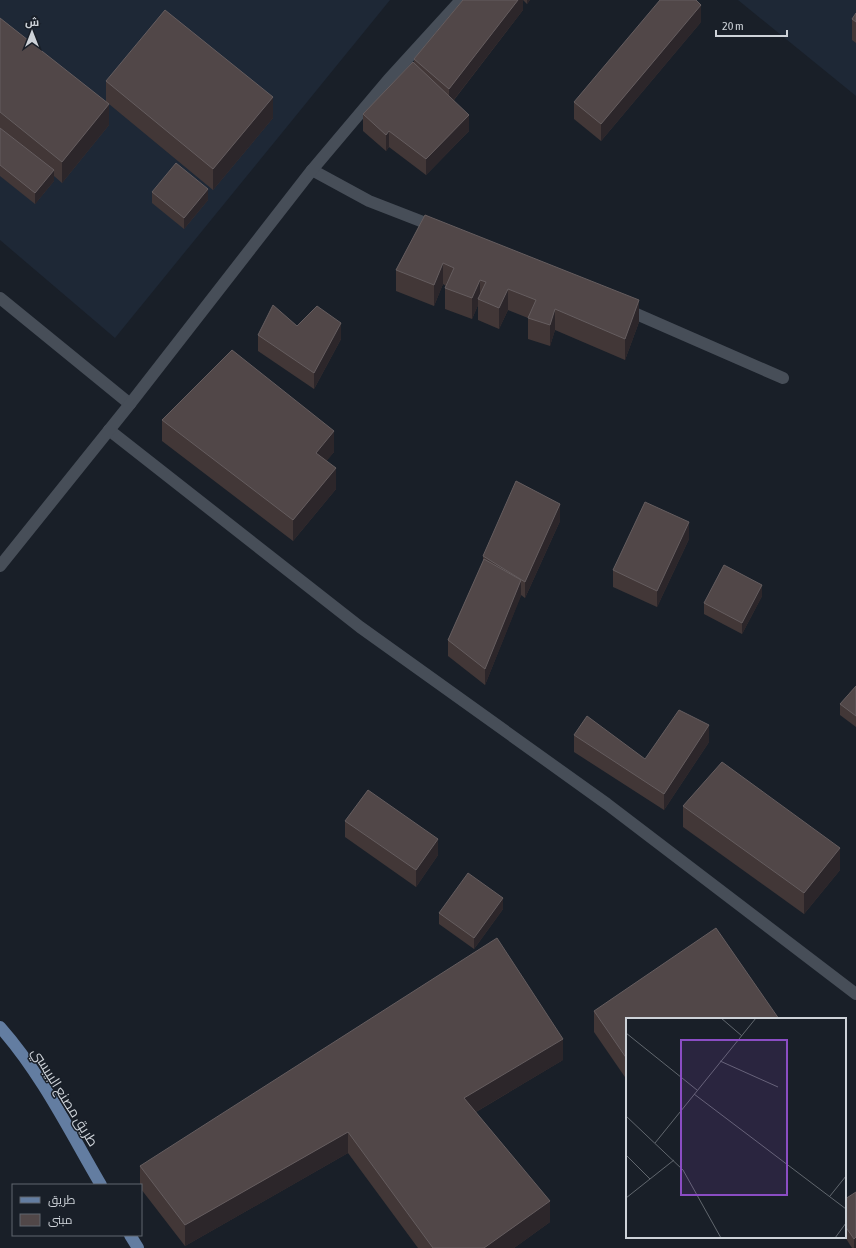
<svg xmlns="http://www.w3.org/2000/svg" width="856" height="1248" font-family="'Asap Condensed',Cairo,sans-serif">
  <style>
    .built { fill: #1e2836 }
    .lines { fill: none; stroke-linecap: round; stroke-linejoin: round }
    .minor { stroke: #474e58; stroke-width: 12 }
    .major { stroke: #637da1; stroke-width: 12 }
    .wall { fill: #423737 }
    .shaded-wall { fill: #2c262a }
    .building { fill: #514748; stroke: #655d5f }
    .labels { text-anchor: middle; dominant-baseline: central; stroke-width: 3; stroke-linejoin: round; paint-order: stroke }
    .street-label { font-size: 14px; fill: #cdd2d8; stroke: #191f28 }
    .inset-road { fill: none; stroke: #61676e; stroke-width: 1 }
    .view { fill: #8b4dc4; fill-opacity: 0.15; stroke: #8b4dc4; stroke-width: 2 }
    .inset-edge { fill: none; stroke: #cdd2d8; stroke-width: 2 }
  </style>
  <rect width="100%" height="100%" fill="#191f28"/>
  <g class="built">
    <polygon points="0,0 390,0 115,338 0,240"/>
    <polygon points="738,0 856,0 856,96"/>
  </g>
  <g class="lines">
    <g class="minor">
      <polyline points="312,170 369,201 436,227"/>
      <polyline points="0,298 130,404"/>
      <polyline points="625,309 783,378"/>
      <polyline points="109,430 360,627 607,804 856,994"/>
      <polyline points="0,566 130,404 312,170 388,80 461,0"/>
    </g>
    <g class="major">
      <path d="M0,1027c41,46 70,105 101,158"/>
      <polyline points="130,1235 138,1248"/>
    </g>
  </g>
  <g class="wall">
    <polygon points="463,0 530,0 527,4 523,0 523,10 454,100 469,131 426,175 389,147 386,151 363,131 363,114 414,63 414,59"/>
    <polygon points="856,13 856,43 852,40 852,19"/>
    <polygon points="0,18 106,102 106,81 273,118 213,190 109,104 109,125 62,183 54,176 54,181 35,204 0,176"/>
    <polygon points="701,22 601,141 574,119 574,102"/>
    <polygon points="152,192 208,200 184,229 152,203"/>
    <polygon points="425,215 639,322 625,360 555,330 550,346 528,339 528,318 508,310 499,329 478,320 478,305 472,319 445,309 445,288 446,286 443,284 434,306 396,291 396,270"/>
    <polygon points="297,326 341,339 314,389 258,351 258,335"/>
    <polygon points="162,420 334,452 326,461 336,489 293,541 162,441"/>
    <polygon points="560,521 525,598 521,595 485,685 448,656 448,640 483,562 483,556"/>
    <polygon points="689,539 657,607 613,587 613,570"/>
    <polygon points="762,596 742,634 704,614 704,603"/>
    <polygon points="856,686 856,727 840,715 840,704"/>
    <polygon points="574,735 645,759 709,742 664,810 574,752"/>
    <polygon points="683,806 840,870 804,914 683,827"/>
    <polygon points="345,821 438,855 416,887 345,837"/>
    <polygon points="503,909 474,949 439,924 439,913"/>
    <polygon points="594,1011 627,1019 627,1080 594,1032"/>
    <polygon points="563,1060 476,1112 550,1222 514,1248 418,1248 348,1153 185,1246 141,1189 141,1185 140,1185 140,1166"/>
    <polygon points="845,1199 856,1248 852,1248 845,1237"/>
  </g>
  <g class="shaded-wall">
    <polygon points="518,0 523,0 523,10 449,106 449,89"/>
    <polygon points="527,0 530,0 527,4"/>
    <polygon points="701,5 701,22 601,141 601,124"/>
    <polygon points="273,97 273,118 213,190 213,169"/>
    <polygon points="109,104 109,125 62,183 62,162"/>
    <polygon points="469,115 469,131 426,175 426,159"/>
    <polygon points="389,131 389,147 386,151 386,135"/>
    <polygon points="54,170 54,181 35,204 35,193"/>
    <polygon points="208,189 208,200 184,229 184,218"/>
    <polygon points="443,263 443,284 434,306 434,285"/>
    <polygon points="480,280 480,299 478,299 478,305 472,319 472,298"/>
    <polygon points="508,289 508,310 499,329 499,308"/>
    <polygon points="639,300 639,322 625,360 625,339"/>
    <polygon points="555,309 555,330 550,346 550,325"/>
    <polygon points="341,323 341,339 314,389 314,373"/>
    <polygon points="334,431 334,452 316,474 316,453"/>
    <polygon points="336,468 336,489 293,541 293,520"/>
    <polygon points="560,504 560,521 525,598 525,582"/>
    <polygon points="689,522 689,539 657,607 657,591"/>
    <polygon points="521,580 521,596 485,685 485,669"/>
    <polygon points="762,585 762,596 742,634 742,623"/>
    <polygon points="709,725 709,742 664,810 664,794"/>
    <polygon points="438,839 438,855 416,887 416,870"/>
    <polygon points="840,848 840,870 804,914 804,893"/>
    <polygon points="503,898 503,909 474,949 474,938"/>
    <polygon points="563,1039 563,1060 464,1119 464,1098"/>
    <polygon points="348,1132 348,1153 185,1246 185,1225"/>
    <polygon points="550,1201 550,1222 514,1248 484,1248"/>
    <polygon points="856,1237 856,1248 854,1248 854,1239"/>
  </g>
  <g class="building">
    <polygon points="463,0 518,0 449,89 414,59"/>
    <polygon points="660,0 696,0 701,5 601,124 574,102"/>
    <polygon points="165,10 273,97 213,169 106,81"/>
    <polygon points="856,13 856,22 852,19"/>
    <polygon points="0,18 109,104 62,162 0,112"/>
    <polygon points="413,62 469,115 426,159 389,131 386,135 363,114"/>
    <polygon points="0,128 54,170 35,193 0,165"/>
    <polygon points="176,163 208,189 184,218 152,192"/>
    <polygon points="425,215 639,300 625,339 555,309 550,325 528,318 536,300 508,289 499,308 478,299 486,282 480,280 472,298 445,288 454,268 443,263 434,285 396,270"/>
    <polygon points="273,305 297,326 317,306 341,323 314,373 258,335"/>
    <polygon points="232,350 334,431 316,453 336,468 293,520 162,420"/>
    <polygon points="516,481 560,504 525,582 483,556"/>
    <polygon points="645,502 689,522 657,591 613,570"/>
    <polygon points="484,559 521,580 485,669 448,640"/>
    <polygon points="724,565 762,585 742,623 704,603"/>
    <polygon points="856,686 856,716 840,704"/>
    <polygon points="679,710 709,725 664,794 574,735 587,716 645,759"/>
    <polygon points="722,762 840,848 804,893 683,806"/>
    <polygon points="368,790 438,839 416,870 345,821"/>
    <polygon points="468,873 503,898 474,938 439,913"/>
    <polygon points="716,928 779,1019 627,1019 627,1059 594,1011"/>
    <polygon points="497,938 563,1039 464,1098 550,1201 484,1248 433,1248 348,1132 185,1225 140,1166"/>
    <polygon points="856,1192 856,1237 854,1239 845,1226 845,1199"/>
  </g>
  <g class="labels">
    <g class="street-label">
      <text transform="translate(65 1097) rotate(58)">طريق مصنع البيبسي</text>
    </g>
  </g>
  <g transform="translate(626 1018)">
    <rect width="220" height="220" fill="#191f28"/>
    <path class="inset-road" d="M95,0l21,18M0,15l71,57M94,43l58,26M68,76l152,115M0,98l57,54 38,68M29,125l101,-125M0,137l24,24M204,178l16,-20M0,180l48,-38M209,220l11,-15"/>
    <path class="view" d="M55,22h106v155h-106z"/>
    <rect width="220" height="220" class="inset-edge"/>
  </g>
  <rect x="12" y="1184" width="130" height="52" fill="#191f28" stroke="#61676e"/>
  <rect x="20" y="1197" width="20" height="6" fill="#637da1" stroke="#61676e"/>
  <text x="48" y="1204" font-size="12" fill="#cdd2d8">طريق</text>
  <rect x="20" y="1214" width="20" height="12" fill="#514748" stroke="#61676e"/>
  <text x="48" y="1224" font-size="12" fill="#cdd2d8">مبنى</text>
  <g transform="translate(32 32)" stroke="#191f28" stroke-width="3" paint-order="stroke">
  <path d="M0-3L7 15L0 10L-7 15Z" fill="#cdd2d8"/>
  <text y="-6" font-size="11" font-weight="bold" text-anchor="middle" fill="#cdd2d8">ش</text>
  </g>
  <path d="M716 30v6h71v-6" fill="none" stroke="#cdd2d8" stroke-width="2"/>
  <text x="722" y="30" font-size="12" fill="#cdd2d8" stroke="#191f28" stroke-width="3" paint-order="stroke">20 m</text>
</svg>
